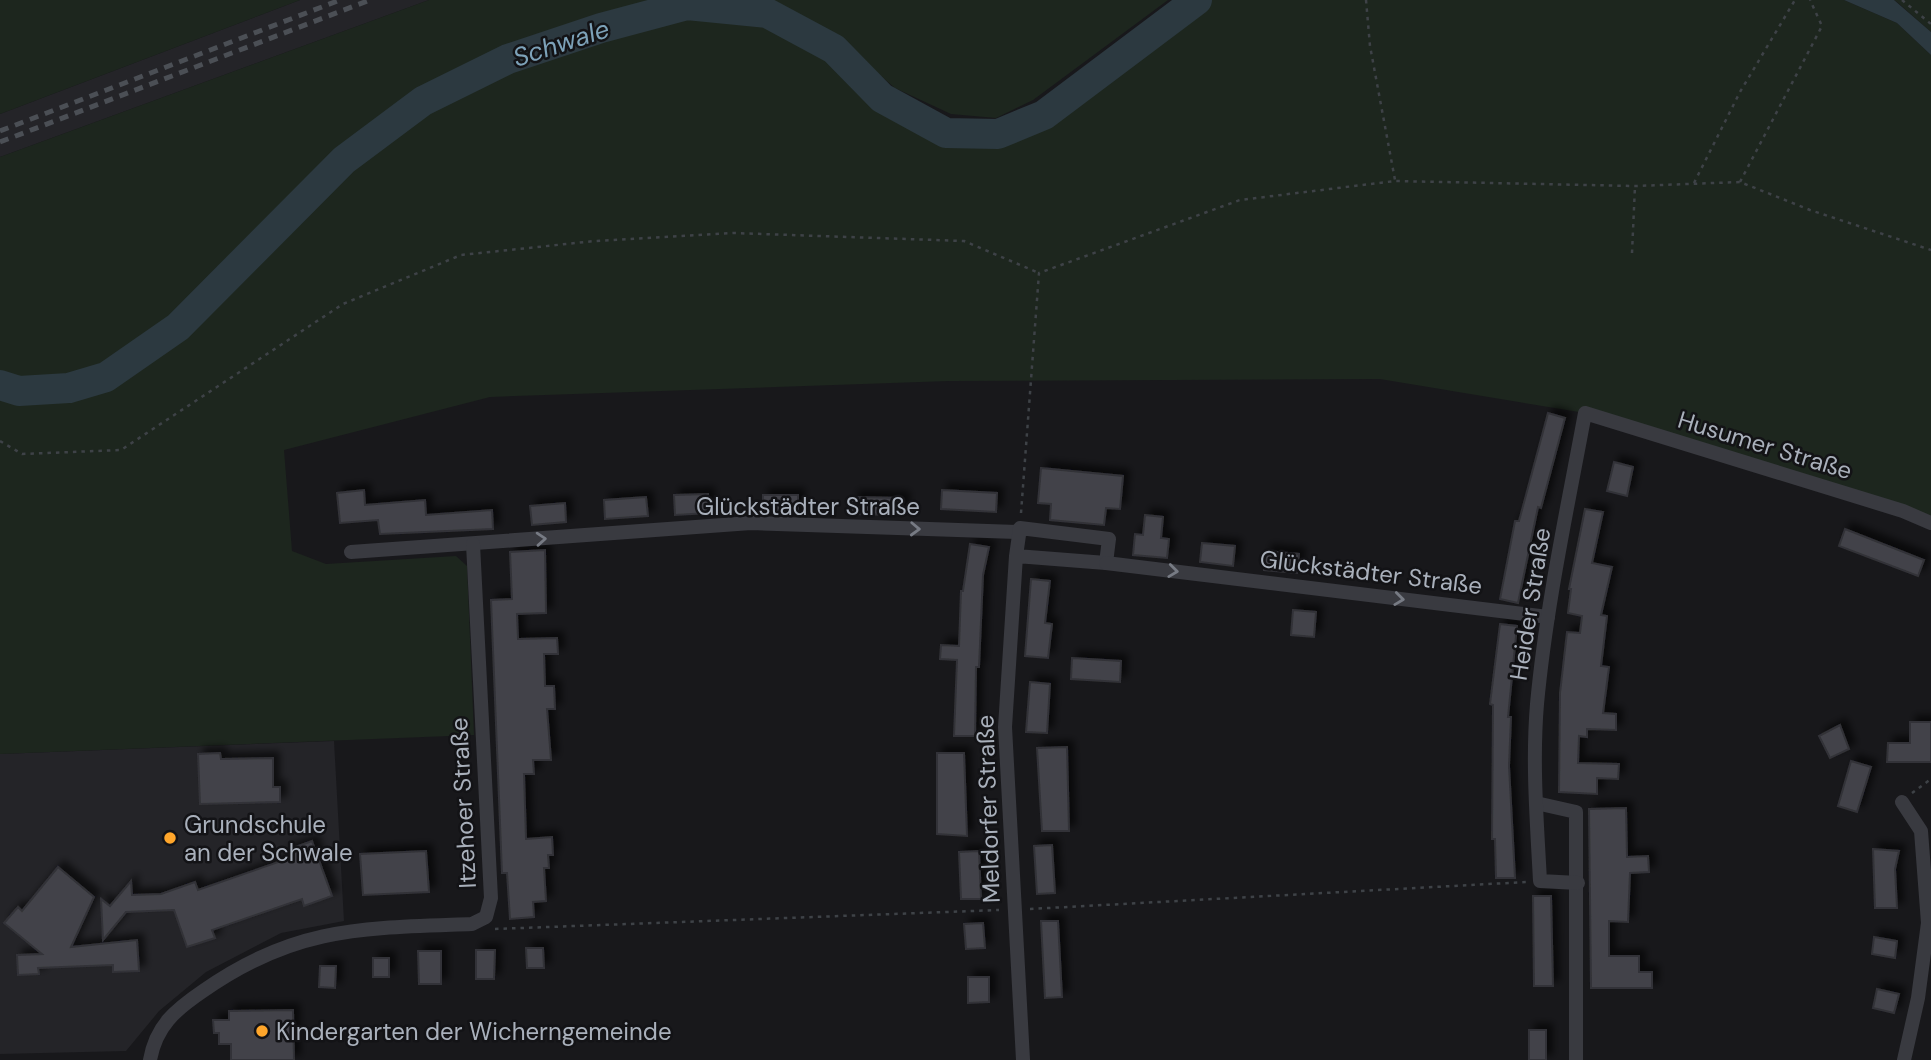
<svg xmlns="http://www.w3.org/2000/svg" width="1931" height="1060" font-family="'DM Sans',sans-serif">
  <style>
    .built { fill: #242428 }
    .green { fill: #1d261e }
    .water { fill: #2c3940 }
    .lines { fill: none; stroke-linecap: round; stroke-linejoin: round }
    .river { stroke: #2c3940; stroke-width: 30 }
    .building { fill: #424348; stroke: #323237; stroke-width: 2; filter: url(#shadow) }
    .path { stroke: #3e4247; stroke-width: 2.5; stroke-dasharray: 3.5 5; stroke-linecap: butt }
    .minor { stroke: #393a40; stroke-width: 14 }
    .rail { stroke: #4b4f55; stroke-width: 5; stroke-dasharray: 9 7; stroke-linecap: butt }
    .oneway { stroke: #777b84 }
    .poi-dot { fill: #ffa62b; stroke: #131316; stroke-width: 2.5 }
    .labels { text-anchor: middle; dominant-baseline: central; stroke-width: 5; stroke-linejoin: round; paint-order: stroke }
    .street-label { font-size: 24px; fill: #a9b0bb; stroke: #131316 }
    .poi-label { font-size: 24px; fill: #a9b0bb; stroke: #131316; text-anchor: start }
    .water-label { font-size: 26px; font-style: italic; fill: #7da2b9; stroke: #131316 }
  </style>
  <defs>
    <filter id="shadow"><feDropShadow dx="6" dy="-6" stdDeviation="3.5" flood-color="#0009"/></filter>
  </defs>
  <rect width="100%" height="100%" fill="#18181b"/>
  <g class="built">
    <polygon points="300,0 429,0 0,157 0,114"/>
    <polygon points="334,741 344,921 281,933 206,972 159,1011 126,1051 0,1054 0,754"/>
  </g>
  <g class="green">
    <polygon points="0,0 300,0 0,114"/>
    <polygon points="429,0 1168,0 1033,100 996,118 951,114 895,88 840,41 771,2 768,13 834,49 882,98 946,133 998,134 1044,115 1197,0 1844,0 1897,23 1931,55 1931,523 1585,413 1380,379 949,381 490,397 284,450 292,551 326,564 456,556 467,566 474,735 0,754 0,391 17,395 0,385 0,157"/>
    <polygon points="1894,0 1931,0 1931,32 1897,2"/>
  </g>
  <polygon class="water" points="1844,0 1894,0 1931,32 1931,55 1897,23"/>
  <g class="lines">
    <polyline class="river" points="0,385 19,391 69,388 106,377 178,327 344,160 423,101 508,59 601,28 687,5 767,13 834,49 882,98 946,133 998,134 1044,115 1197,0"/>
  </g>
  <g class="building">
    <polygon points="1548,413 1565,418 1541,508 1538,507 1518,603 1500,599 1515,521 1519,521"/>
    <polygon points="1614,462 1633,467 1627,496 1607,491"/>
    <polygon points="1041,468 1123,476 1120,509 1106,508 1104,525 1050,520 1051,504 1038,503"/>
    <polygon points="364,490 365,505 425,500 426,515 492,510 493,529 380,534 378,520 340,523 337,493"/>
    <polygon points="942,490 997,493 996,512 941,509"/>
    <polygon points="708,494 709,513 675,515 674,495"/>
    <rect x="763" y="495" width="35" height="18"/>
    <polygon points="646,497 648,516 605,519 604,500"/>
    <polygon points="853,497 903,498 903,515 853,514"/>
    <polygon points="565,503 566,522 532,525 530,506"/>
    <polygon points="1585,509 1603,512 1592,563 1612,567 1601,615 1607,616 1601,666 1609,667 1603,713 1616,714 1616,730 1587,729 1587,737 1579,736 1578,763 1619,764 1618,779 1597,778 1597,794 1559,792 1560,693 1567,632 1580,633 1582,616 1568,613 1571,589 1569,589"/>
    <polygon points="1145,515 1163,517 1161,538 1169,539 1167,558 1133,555 1135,534 1143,535"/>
    <polygon points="1845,529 1924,560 1918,576 1839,546"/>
    <polygon points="1202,543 1235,546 1233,566 1200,562"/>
    <polygon points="970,544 989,547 983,575 979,667 976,667 975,736 954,736 957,660 940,659 941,645 959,646 961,591 963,591"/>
    <polygon points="545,550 546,613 517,614 518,639 557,638 558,654 544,654 545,686 554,686 555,709 547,709 551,760 533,760 534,774 524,774 526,839 552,837 553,855 548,855 549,868 544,868 546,901 533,902 534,917 510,919 507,873 502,873 491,600 512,599 510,552"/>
    <polygon points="1266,551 1299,554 1297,573 1264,570"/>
    <polygon points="1031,579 1050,581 1045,623 1052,624 1048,658 1025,656"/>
    <polygon points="1293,610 1316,612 1314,637 1291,635"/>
    <polygon points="1500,624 1517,626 1508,717 1511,717 1509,766 1515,878 1496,878 1495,839 1492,839 1493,705 1490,704"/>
    <polygon points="1072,658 1121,661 1120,682 1071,679"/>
    <polygon points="1030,682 1050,684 1047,733 1026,732"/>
    <polygon points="1910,722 1931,722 1931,762 1887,762 1888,743 1910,743"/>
    <polygon points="1840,725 1849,749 1830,758 1819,736"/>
    <polygon points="1067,747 1069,831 1042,831 1037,748"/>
    <polygon points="220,753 221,759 273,758 273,787 280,787 280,802 200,804 198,754"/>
    <polygon points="937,753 964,753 967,836 937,834"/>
    <polygon points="1851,761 1871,767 1857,812 1838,806"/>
    <polygon points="1626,808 1627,857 1648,856 1649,872 1630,873 1628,922 1609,921 1609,956 1639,956 1639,972 1652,972 1652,988 1591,988 1589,809"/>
    <polygon points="312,841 332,896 304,906 302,899 212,930 215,938 187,947 174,910 126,912 103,940 101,899 110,906 131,881 132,895 161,894 195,882 198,890 287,859 284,851"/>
    <polygon points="1052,845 1055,893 1037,894 1034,846"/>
    <polygon points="1873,849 1899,851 1895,869 1897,908 1875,908"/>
    <polygon points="426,851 429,892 363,895 360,854"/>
    <polygon points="979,851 981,899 961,899 959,852"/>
    <polygon points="58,867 94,897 71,947 137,940 139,971 113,972 113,965 38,968 39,974 18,975 17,955 42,954 4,923 18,907 22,911"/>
    <polygon points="1533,896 1551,896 1553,986 1534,986"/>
    <polygon points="1041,921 1058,921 1062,997 1045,998"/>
    <polygon points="983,923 985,948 966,949 964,924"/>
    <polygon points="1874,937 1897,941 1895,958 1872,954"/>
    <polygon points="526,948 543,948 544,968 527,968"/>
    <polygon points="476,950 495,950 494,979 476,979"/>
    <polygon points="418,951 441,951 441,984 419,984"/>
    <rect x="373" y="958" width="16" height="19"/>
    <polygon points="320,966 336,966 335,988 319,987"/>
    <polygon points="968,977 989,977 989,1002 968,1003"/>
    <polygon points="1877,989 1899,994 1894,1013 1873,1008"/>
    <polygon points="293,1010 294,1060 231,1060 231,1044 219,1044 219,1033 214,1033 213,1020 229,1020 229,1011"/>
    <rect x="1529" y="1030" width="17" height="30"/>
  </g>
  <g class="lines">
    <g class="path">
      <polyline points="1366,0 1370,46 1395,180"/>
      <polyline points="1902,0 1931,24"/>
      <polyline points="1740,182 1822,26 1810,0"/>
      <polyline points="1694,183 1740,92 1795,0"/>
      <polyline points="1632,253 1635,186"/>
      <polyline points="0,441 22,454 121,450 343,304 461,255 595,241 733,233 964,241 1039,273"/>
      <polyline points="1021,513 1039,273 1240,200 1395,181 1635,186 1740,182 1810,210 1931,250"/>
      <polyline points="1912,793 1931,779"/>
      <polyline points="1030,909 1526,882"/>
      <polyline points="495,929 999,910"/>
    </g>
    <g class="minor">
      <polyline points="351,552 751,523 1017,532"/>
      <polyline points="1016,556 1106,563 1109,539 1020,528 1016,556 1005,727 1023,1060"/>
      <polyline points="1106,563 1548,617"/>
      <polyline points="1902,802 1921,831 1928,923 1918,998 1904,1060"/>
      <polyline points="1536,803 1576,812 1576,1060"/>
      <path d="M1578,883l-38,-2c-3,-58 -8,-118 -3,-177 9,-97 30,-194 48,-291l318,98 28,12"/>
      <path d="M150,1060c6,-34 25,-50 53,-69 92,-65 161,-63 269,-67l14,-7 5,-19 -18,-354"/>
    </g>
    <g class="rail">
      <polyline points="0,131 340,0"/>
      <polyline points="0,142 370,0"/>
    </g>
  </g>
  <defs><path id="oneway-chevron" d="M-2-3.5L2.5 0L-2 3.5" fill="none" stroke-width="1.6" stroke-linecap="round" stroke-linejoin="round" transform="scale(1.75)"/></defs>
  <g class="oneway">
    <use href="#oneway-chevron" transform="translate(915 529) rotate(2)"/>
    <use href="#oneway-chevron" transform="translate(541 539) rotate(-4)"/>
    <use href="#oneway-chevron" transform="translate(1173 571) rotate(7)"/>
    <use href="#oneway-chevron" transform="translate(1399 599) rotate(7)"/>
  </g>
  <g class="poi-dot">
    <circle cx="170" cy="838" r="7"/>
    <circle cx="262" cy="1031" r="7"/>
  </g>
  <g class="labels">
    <g class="street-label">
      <text transform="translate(1765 445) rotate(17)">Husumer Straße</text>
      <text x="808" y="506">Glückstädter Straße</text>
      <text transform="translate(1371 572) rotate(7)">Glückstädter Straße</text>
      <text transform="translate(1530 604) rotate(-81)">Heider Straße</text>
      <text transform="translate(463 803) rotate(-93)">Itzehoer Straße</text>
      <text transform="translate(988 809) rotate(-92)">Meldorfer Straße</text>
    </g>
    <g class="poi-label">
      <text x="184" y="824">Grundschule<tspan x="184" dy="28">an der Schwale</tspan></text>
      <text x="276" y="1031">Kindergarten der Wicherngemeinde</text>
    </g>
    <g class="water-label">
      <text transform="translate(561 43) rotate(-18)">Schwale</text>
    </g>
  </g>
</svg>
